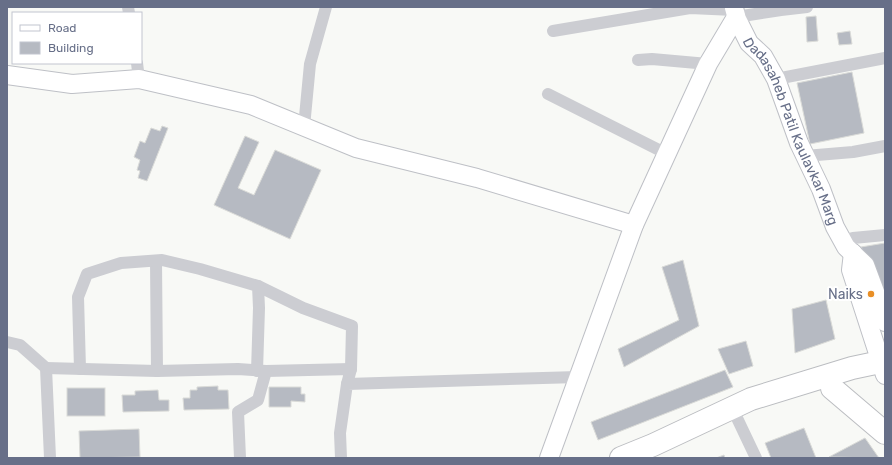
<svg xmlns="http://www.w3.org/2000/svg" width="892" height="465" font-family="Rubik,sans-serif">
  <style>
    .building { fill: #b6bac2; stroke: #dadbd8 }
    .lines { fill: none; stroke-linecap: round; stroke-linejoin: round }
    .secondary-casing { stroke: #bec0c6; stroke-width: 20 }
    .highway-casing { stroke: #bbbdc1; stroke-width: 24 }
    .street { stroke: #cccdd2; stroke-width: 12 }
    .secondary { stroke: #fff; stroke-width: 18 }
    .highway { stroke: #fff; stroke-width: 22 }
    .poi-dot { fill: #e98f26; stroke: #fff; stroke-width: 1.5 }
    .labels { text-anchor: middle; dominant-baseline: central; stroke-width: 4; stroke-linejoin: round; paint-order: stroke }
    .street-label { font-size: 14px; fill: #676f88; stroke: #fff }
    .poi-label { font-size: 14px; fill: #676f88; stroke: #fff; text-anchor: end }
  </style>
  <rect width="100%" height="100%" fill="#f8f9f6"/>
  <g class="building">
    <polygon points="816,16 818,41 807,42 806,17"/>
    <polygon points="850,31 852,44 839,45 837,33"/>
    <polygon points="852,72 864,133 810,144 797,83"/>
    <polygon points="162,126 168,128 147,181 138,178 140,171 137,170 140,160 134,157 140,141 145,143 151,128 160,131"/>
    <polygon points="245,136 259,142 238,188 254,195 275,150 321,170 290,239 214,205"/>
    <polygon points="885,243 885,297 861,247"/>
    <polygon points="683,260 699,326 624,367 618,349 679,320 662,267"/>
    <polygon points="826,300 835,339 795,353 792,309"/>
    <polygon points="746,341 753,366 729,374 718,349"/>
    <polygon points="725,370 733,387 598,440 591,422"/>
    <polygon points="218,386 218,390 228,390 229,409 184,410 183,398 190,398 190,390 197,390 197,387"/>
    <polygon points="269,387 301,387 301,394 305,394 305,402 291,401 291,407 269,407"/>
    <rect x="67" y="388" width="38" height="28"/>
    <polygon points="158,390 159,400 169,400 169,411 123,412 122,395 135,395 135,391"/>
    <polygon points="804,428 816,458 771,458 765,443"/>
    <polygon points="139,429 140,457 80,458 79,431"/>
    <polygon points="865,438 879,458 829,457"/>
    <polygon points="724,455 725,458 716,458"/>
  </g>
  <g class="lines">
    <defs>
      <g id="secondary">
        <path id="s1" d="M734,8l3,11 12,24 14,13 13,23 23,64 22,46 14,38 11,20 19,18 13,35 7,22"/>
        <polyline points="7,75 72,84 139,79 251,105 356,148 477,178 634,225"/>
        <polyline points="853,253 851,270 885,375"/>
        <polyline points="549,458 634,225 708,64 736,17"/>
      </g>
      <g id="highway">
        <polyline points="832,388 885,433"/>
        <polyline points="621,458 653,445 751,399 852,368 885,361"/>
      </g>
    </defs>
    <use href="#secondary" class="secondary-casing"/>
    <use href="#highway" class="highway-casing"/>
    <g class="street">
      <polyline points="128,7 129,13"/>
      <polyline points="736,17 781,10 807,7"/>
      <polyline points="553,31 690,8 734,10"/>
      <polyline points="638,60 652,59 708,64"/>
      <polyline points="137,63 139,79"/>
      <polyline points="776,79 885,58"/>
      <polyline points="548,94 667,154"/>
      <polyline points="304,127 310,64 326,7"/>
      <polyline points="805,156 853,152 885,146"/>
      <polyline points="842,241 853,238 885,235"/>
      <polyline points="156,261 157,371"/>
      <polyline points="258,286 303,308 352,326 351,369"/>
      <polyline points="7,342 20,345 46,368 50,458"/>
      <polyline points="46,368 157,371 238,369 266,371 351,369 347,384"/>
      <polyline points="80,369 78,297 87,274 121,263 162,260 200,269 258,286 259,308 257,371"/>
      <polyline points="737,418 756,458"/>
      <polyline points="240,458 238,412 258,400 266,371"/>
      <polyline points="341,458 340,433 347,384 578,377"/>
    </g>
    <use href="#secondary" class="secondary"/>
    <use href="#highway" class="highway"/>
  </g>
  <circle class="poi-dot" cx="871" cy="294" r="4"/>
  <g class="labels">
    <g class="street-label">
      <text stroke="none"><textPath href="#s1" startOffset="137">Dadasaheb Patil Kaulavkar Marg</textPath></text>
    </g>
    <g class="poi-label">
      <text x="863" y="294">Naiks</text>
    </g>
  </g>
  <rect width="892" height="465" fill="none" stroke="#676f88" stroke-width="16"/>
  <rect x="12" y="12" width="130" height="52" fill="#ffffff" stroke="#c2c5cf"/>
  <rect x="20" y="25" width="20" height="6" fill="#ffffff" stroke="#c2c5cf"/>
  <text x="48" y="32" font-size="12" fill="#676f88">Road</text>
  <rect x="20" y="42" width="20" height="12" fill="#b6bac2" stroke="#c2c5cf"/>
  <text x="48" y="52" font-size="12" fill="#676f88">Building</text>
</svg>
